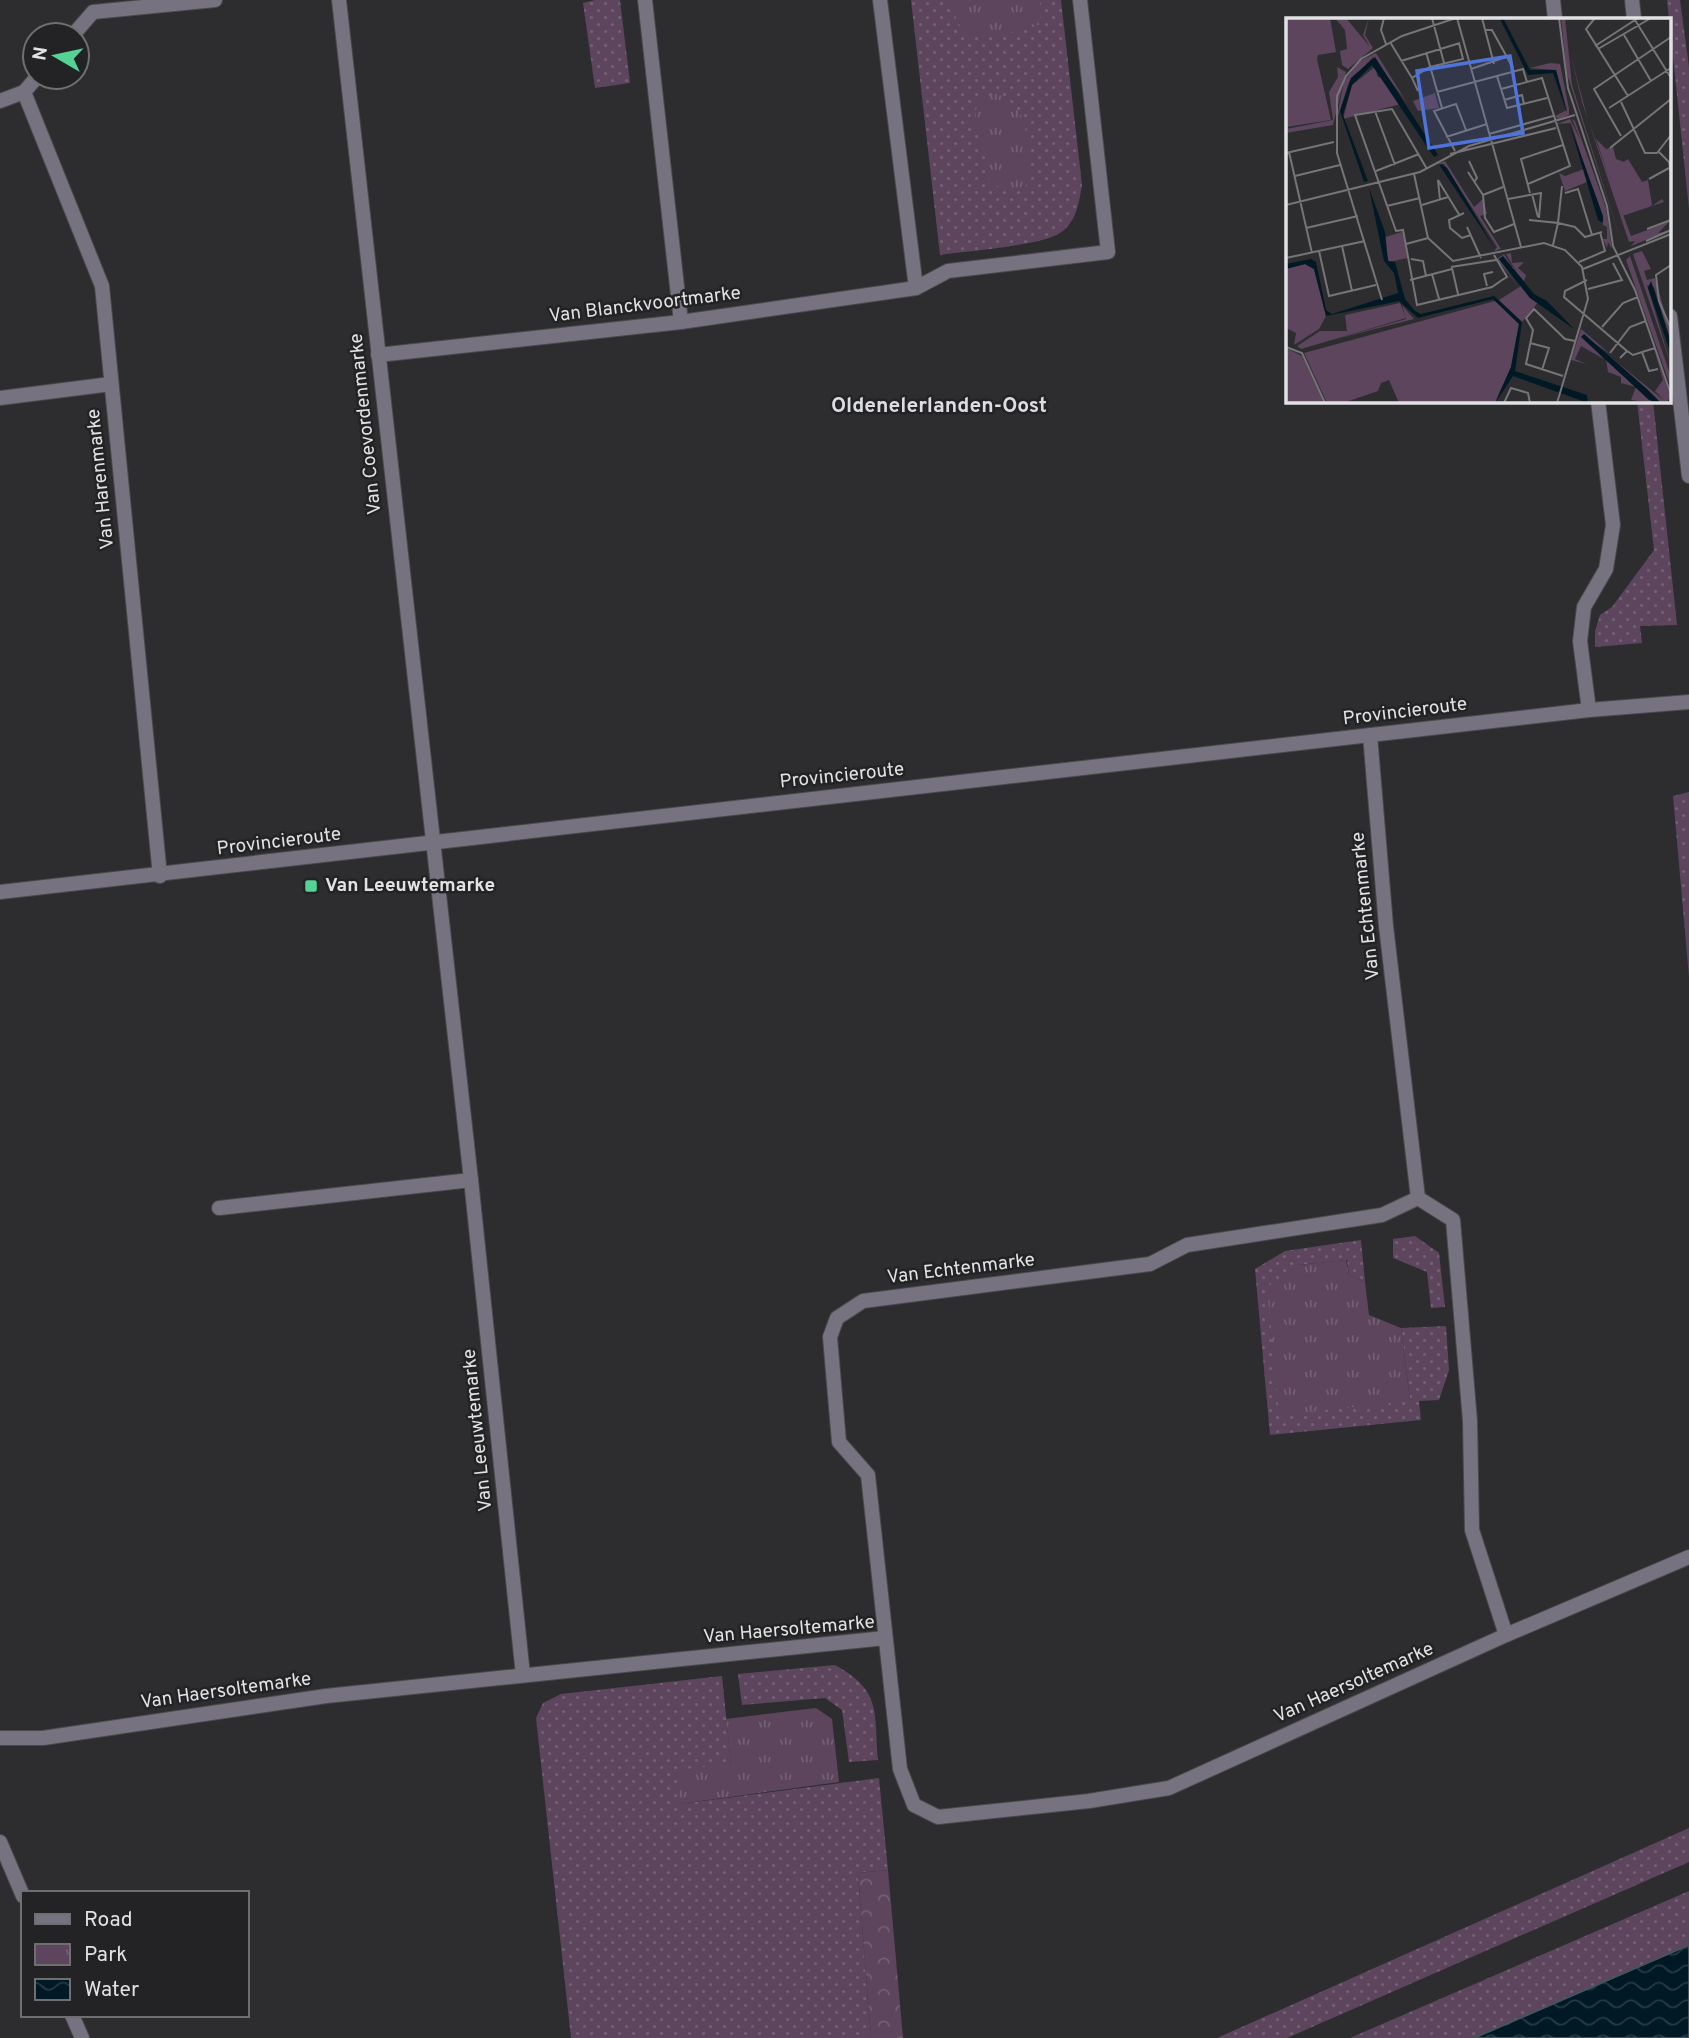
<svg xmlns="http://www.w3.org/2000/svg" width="1689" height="2038" font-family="Overpass,sans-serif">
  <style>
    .grass { fill: url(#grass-dots) }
    .forest { fill: url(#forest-crowns) }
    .park { fill: url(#park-tufts) }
    .water { fill: url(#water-waves); stroke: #44555e; stroke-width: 2 }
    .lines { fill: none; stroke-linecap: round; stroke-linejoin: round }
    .minor-casing { stroke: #4a4a4d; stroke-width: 16 }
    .tertiary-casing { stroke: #4a4a4d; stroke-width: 16 }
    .minor { stroke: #777280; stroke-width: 14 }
    .tertiary { stroke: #777280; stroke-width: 14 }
    .poi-dot { fill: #54d395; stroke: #232326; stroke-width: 2.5 }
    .labels { text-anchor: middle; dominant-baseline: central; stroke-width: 5; stroke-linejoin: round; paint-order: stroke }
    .street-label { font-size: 19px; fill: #e1e2e3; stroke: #232326 }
    .poi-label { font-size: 19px; font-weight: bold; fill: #e1e2e3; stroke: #232326; text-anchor: start }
    .neighbourhood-label { font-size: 21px; font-weight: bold; fill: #dcdde0; stroke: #232326 }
    .inset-road { fill: none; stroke: #757578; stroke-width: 2 }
    .view { fill: #4e73db; fill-opacity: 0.15; stroke: #4e73db; stroke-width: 3.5 }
    .inset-edge { fill: none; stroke: #e1e2e3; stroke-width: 3.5 }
  </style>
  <defs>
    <pattern id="grass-dots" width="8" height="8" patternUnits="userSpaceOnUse" patternTransform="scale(1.75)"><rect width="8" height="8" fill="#5c455d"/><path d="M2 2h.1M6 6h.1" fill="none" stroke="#736074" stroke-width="1.8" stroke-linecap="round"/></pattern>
    <pattern id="forest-crowns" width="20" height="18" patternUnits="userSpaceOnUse" patternTransform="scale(1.75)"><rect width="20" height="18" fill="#5c455d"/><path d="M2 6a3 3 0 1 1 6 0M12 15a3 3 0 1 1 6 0" fill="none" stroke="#736074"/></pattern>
    <pattern id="park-tufts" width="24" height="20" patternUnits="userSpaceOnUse" patternTransform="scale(1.75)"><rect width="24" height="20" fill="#5c455d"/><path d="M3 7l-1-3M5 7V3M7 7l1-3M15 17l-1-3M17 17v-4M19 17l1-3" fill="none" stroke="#736074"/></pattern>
    <pattern id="water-waves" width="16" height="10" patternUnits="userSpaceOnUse" patternTransform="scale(1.75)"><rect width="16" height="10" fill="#001925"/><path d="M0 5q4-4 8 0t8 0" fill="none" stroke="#253a44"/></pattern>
  </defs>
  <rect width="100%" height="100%" fill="#2d2d30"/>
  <g class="grass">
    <polygon points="595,0 620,0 630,83 595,88 583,3"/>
    <path d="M911,0h150l21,185c-3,18 -6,38 -22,48 -20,13 -94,18 -120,22z"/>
    <polygon points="1667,0 1680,0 1689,67 1689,209"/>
    <polygon points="1637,401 1653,401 1677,625 1640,626 1642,643 1595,647 1595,631 1600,615 1612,607 1654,550"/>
    <polygon points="1689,792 1689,977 1673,796"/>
    <polygon points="1415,1236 1439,1253 1445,1307 1431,1308 1427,1272 1393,1258 1393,1239"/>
    <polygon points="1361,1240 1365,1282 1349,1275 1347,1260 1297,1265 1410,1401 1401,1328 1446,1326 1449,1370 1439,1400 1419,1401 1421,1420 1270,1435 1255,1269 1285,1251"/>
    <path d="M835,1665c47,26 39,46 43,95l-29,2 -7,-52 -17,-12 -83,7 -4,-31z"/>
    <polygon points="722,1676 731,1764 679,1804 879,1778 888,1870 858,1873 871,2038 571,2038 536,1718 543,1703 561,1694"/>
    <polygon points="1689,1828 1689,1862 1287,2038 1217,2038"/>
    <polygon points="1689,1891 1689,1945 1474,2038 1350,2038"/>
  </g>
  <polygon class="forest" points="888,1870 903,2038 871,2038 858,1873"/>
  <g class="park">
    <path d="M954,0h86l1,24c-25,9 -51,15 -77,9l-8,-11z"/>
    <path d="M997,94c38,14 31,62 29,95l-9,1 -26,-5 -10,-45 -7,-20 3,-14 5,-8z"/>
    <polygon points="1346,1260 1349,1275 1365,1282 1369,1315 1401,1328 1410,1401 1279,1415 1267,1287 1297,1265"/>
    <polygon points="816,1708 832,1719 839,1782 679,1804 676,1770 731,1764 726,1719"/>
  </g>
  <polygon class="water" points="1689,1945 1689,2038 1474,2038"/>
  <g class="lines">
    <defs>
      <g id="minor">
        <polyline points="339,0 471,1180 523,1675"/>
        <polyline points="645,0 681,322"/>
        <polyline points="880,0 916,288"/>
        <polyline points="1553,0 1555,19"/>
        <polyline points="73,35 93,12 215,0"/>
        <polyline points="24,92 102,286 160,876"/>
        <polyline points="0,101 24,92 37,77"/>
        <polyline points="378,355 681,322 916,288 948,271 1108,252 1080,0"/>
        <polyline points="0,398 111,384"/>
        <polyline points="1589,710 1580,641 1584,607 1606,569 1613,525 1598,401"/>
        <polyline points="1370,735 1386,926 1418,1198"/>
        <polyline points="0,892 1589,710 1689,702"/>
        <polyline points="1418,1198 1382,1215 1187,1245 1150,1264 863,1301 837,1318 830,1337 839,1442 868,1475 900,1769 914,1805 938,1817 1089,1801 1169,1788 1506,1635 1689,1557"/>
        <polyline points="1418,1198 1453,1220 1470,1421 1472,1530 1506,1635"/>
        <polyline points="219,1208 471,1180"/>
        <polyline points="0,1738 43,1738 326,1696 885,1638"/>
        <polyline points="0,1842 23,1896"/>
        <polyline points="72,2015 82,2038"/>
      </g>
      <g id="tertiary">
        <polyline points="1632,0 1634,19"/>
        <polyline points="1670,316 1689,476"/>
      </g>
    </defs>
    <use href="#minor" class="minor-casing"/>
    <use href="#tertiary" class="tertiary-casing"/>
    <use href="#minor" class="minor"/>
    <use href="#tertiary" class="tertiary"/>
  </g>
  <rect class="poi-dot" x="304" y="879" width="14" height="14" rx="3.5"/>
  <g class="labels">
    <g class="street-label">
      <text transform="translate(645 305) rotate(-7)">Van Blanckvoortmarke</text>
      <text transform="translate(366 424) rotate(-96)">Van Coevordenmarke</text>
      <text transform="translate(101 479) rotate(-96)">Van Harenmarke</text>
      <text transform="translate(1405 712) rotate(-7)">Provincieroute</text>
      <text transform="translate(842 776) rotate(-6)">Provincieroute</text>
      <text transform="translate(279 842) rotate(-7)">Provincieroute</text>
      <text transform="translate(1366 906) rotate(-96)">Van Echtenmarke</text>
      <text transform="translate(961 1269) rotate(-7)">Van Echtenmarke</text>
      <text transform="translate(478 1430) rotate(-96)">Van Leeuwtemarke</text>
      <text transform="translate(789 1630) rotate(-5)">Van Haersoltemarke</text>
      <text transform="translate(1354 1683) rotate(-24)">Van Haersoltemarke</text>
      <text transform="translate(226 1691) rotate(-8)">Van Haersoltemarke</text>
    </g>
    <g class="poi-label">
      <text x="325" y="886">Van Leeuwtemarke</text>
    </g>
    <g class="neighbourhood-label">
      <text x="939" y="406">Oldenelerlanden-Oost</text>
    </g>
  </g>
  <g transform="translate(1286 18)">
    <rect width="385" height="385" fill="#2d2d30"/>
    <path d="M49,0h11l24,29 -7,-12 6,-17 -4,17 8,13 -25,21 -6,-4 -2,-14 7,-2 -2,-19zM90,35l31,50 -34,-46 -24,25 -13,40 8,-41 16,-20zM285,38l17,64 43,116 38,-14 -11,11 10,-2 -37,15 4,-5 -6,1 -47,-140zM264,45l10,1 9,45v6l-11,4 -3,-3 12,-6 -11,-40 -26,-2zM90,48l1,10 9,5 15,23 -58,15 9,-34zM51,49l9,5 -13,53 -47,8v-4l47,-9 -4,-28 9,-15zM149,75l4,15 -21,3 -5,-10zM284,101l11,22 -9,-22 3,2 31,87 6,41 -4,-7 -1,6 -4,-9h4v-12l-4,-2 -32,-102 -14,1zM159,143l29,46 9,-8 4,15 -7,2 21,33 -7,2 3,-4 -53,-83h-6zM298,151l3,13 -22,9 -6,-18 6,3zM116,214l6,26 -19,4 -7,-24zM356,233l9,18 -7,2 3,9 8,-2 16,56v8l-17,-55 -7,-2 24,80 -38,-111zM225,235l1,10 12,-1 -6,6 8,7 -2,6 -21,-24 -4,2 19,27 -21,-27 7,-5 7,11 8,7 -6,-6 -7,-12zM19,246l9,5 12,47 -7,13 -25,16 2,-12 -10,-5v-59zM235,268l9,12 9,3 -17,21 -23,-22zM209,283l24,23 -8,43 -16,36h-96l-10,-23 -8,3 -3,8 -35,12h-16l-23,-50zM114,285l6,15 -105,31 -4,-3 23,-15h27l-2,-16zM295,311l28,24 -28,-18 23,24 -23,-13 -6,13 11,5 -15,-4zM0,330l16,8 22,47h-38zM368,331l16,47 -3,7h-6l-52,-47 56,45 -10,-10 8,-11zM320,341l38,33 9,11 -22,-3 5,-13 -15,-4v-6l-13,-5z" fill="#5c455d"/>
    <path d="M275,0h4l7,67 50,160 -55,-171zM310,121l10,10 7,-2 3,12 8,3 -8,23 8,14 28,7 10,-7 2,3 -42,14zM344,238l41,121v11l-45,-128zM116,287l12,14 -86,22 78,-22z" fill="#5c455d"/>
    <path d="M0,0h44l6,34 -18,3 -1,4 14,61 -45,7zM342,141l14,23 6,-2 4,25 -27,10 -15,-44z" fill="#5c455d"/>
    <path d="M217,0l27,52h26l11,43 -14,-40 -25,2 -28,-56zM89,39l63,98 -4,2 -62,-92 -20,20 -9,30 25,66 -4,1 -24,-71 11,-33zM283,104l34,94v7l-5,-3zM155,146l6,4 49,82 -56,-84zM83,170l16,44 3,29 7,1 10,37 10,12 6,3 73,-18 28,26 -7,49 72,24 1,8 -75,-27 -18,27 16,-36 8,-43 -26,-25 -75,19 -19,-17 -73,15 -12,-47 -9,-5 -19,5v-5l25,-5 5,3 10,48 6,4 66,-21 -4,-20 -10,-12zM217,238l31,38 13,7 27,28 -44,-31 -31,-39zM365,263l20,61v12l-23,-66zM298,316l63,55 14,14 -12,-3 -68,-63z" fill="#001925"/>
    <path class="inset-road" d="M98,0l-3,12 5,14M146,0l12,45M171,0l64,229M196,0l12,46M273,0l9,70 39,118 6,40 22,44 36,105M309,0l-9,11 42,67M349,2l36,58M200,12h6l21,38M338,17l27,46M104,24l22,36M309,28l43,-28M312,31l53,-31M140,34l16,56M115,43l59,-18M185,51l35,-12M211,58l10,32 40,-10M215,71l41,-11 28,88 -42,18M132,73l-6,-13 18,-11 33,-8 -4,-16M151,74l86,-23 4,13M218,82l18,-5 2,9M335,84l24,51h12l14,-18M323,90l62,-40M89,93l20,54M203,116l64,-18M335,118l-27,-47 77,-52M160,119l41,-13M324,130l61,-49M169,133l-21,-40 22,-7 10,26M372,133l11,11 2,11M3,134l23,101M0,135l48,-11M164,136l106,-26M183,143l8,17 -3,4M141,151l-35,-60 -37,6 41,116 7,-1 14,75 75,-18 10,-7 5,-3 -13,-22M90,153l43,-17M182,154l15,23M128,156l14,64 25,23 91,-18 21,7 17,17 6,32 -31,104M9,158l45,-11M363,161l20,-11M276,168l-4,37 17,4 10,10 17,-5M217,169l-20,8 2,23 9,14 20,-8M244,175l-9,-34 42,-14M279,175l13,-4 14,46M246,176l6,23M222,181l33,-6 -2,25M154,182l-2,-20 22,36M0,187l134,-33 49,-26 106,-31M136,187l26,-8M101,188l33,-8M178,195l-15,7 1,8 12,10 9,-3M243,202l29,3 -5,22M181,209l14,31M20,210l52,-12M361,211l24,-9M360,223l25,-11M120,226l22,-6M56,228l10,45M33,233l10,45 47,-11M0,240l79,-17M125,241l12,2 3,15M293,244l26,-11 -5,-19M385,247l-15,10 3,26 12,28M165,249l45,-7M166,250l6,26M297,251l88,-35M146,256l7,25M124,262l42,-11M301,262l-22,11 -1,6 63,54M201,268l-3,-12 9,-2M302,271l34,-9 -9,-17M96,282l-45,-147v-57l9,-20 15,-17 41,-23 54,-18M316,309l21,-24 15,-6M244,325l19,5 -7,22M0,329l16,6 23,50M356,334l7,19 9,-2M324,335l20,-26 16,-6M334,340l7,-7 6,4 22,-7M277,358l-37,-12 7,-34 -7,-12 8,-9 31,30 10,2M218,385l7,-15 17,5 2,10"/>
    <path class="view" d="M224,38l13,77 -94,15 -12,-77z"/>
    <rect width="385" height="385" class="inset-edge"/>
  </g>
  <rect x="21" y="1891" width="228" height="126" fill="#232326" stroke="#6f6f72" stroke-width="2"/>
  <rect x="35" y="1914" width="35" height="10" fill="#777280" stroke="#6f6f72" stroke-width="2"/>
  <text x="84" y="1926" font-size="21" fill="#e1e2e3">Road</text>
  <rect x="35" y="1944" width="35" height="21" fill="url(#park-tufts)" stroke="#6f6f72" stroke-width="2"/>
  <text x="84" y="1961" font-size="21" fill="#e1e2e3">Park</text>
  <rect x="35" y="1979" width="35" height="21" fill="url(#water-waves)" stroke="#6f6f72" stroke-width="2"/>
  <text x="84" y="1996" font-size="21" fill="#e1e2e3">Water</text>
  <g transform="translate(56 56) rotate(279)"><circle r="33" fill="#232326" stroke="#6f6f72" stroke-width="2"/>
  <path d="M0-5L12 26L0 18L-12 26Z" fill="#54d395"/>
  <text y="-10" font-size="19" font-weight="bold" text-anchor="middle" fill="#e1e2e3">N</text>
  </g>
</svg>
